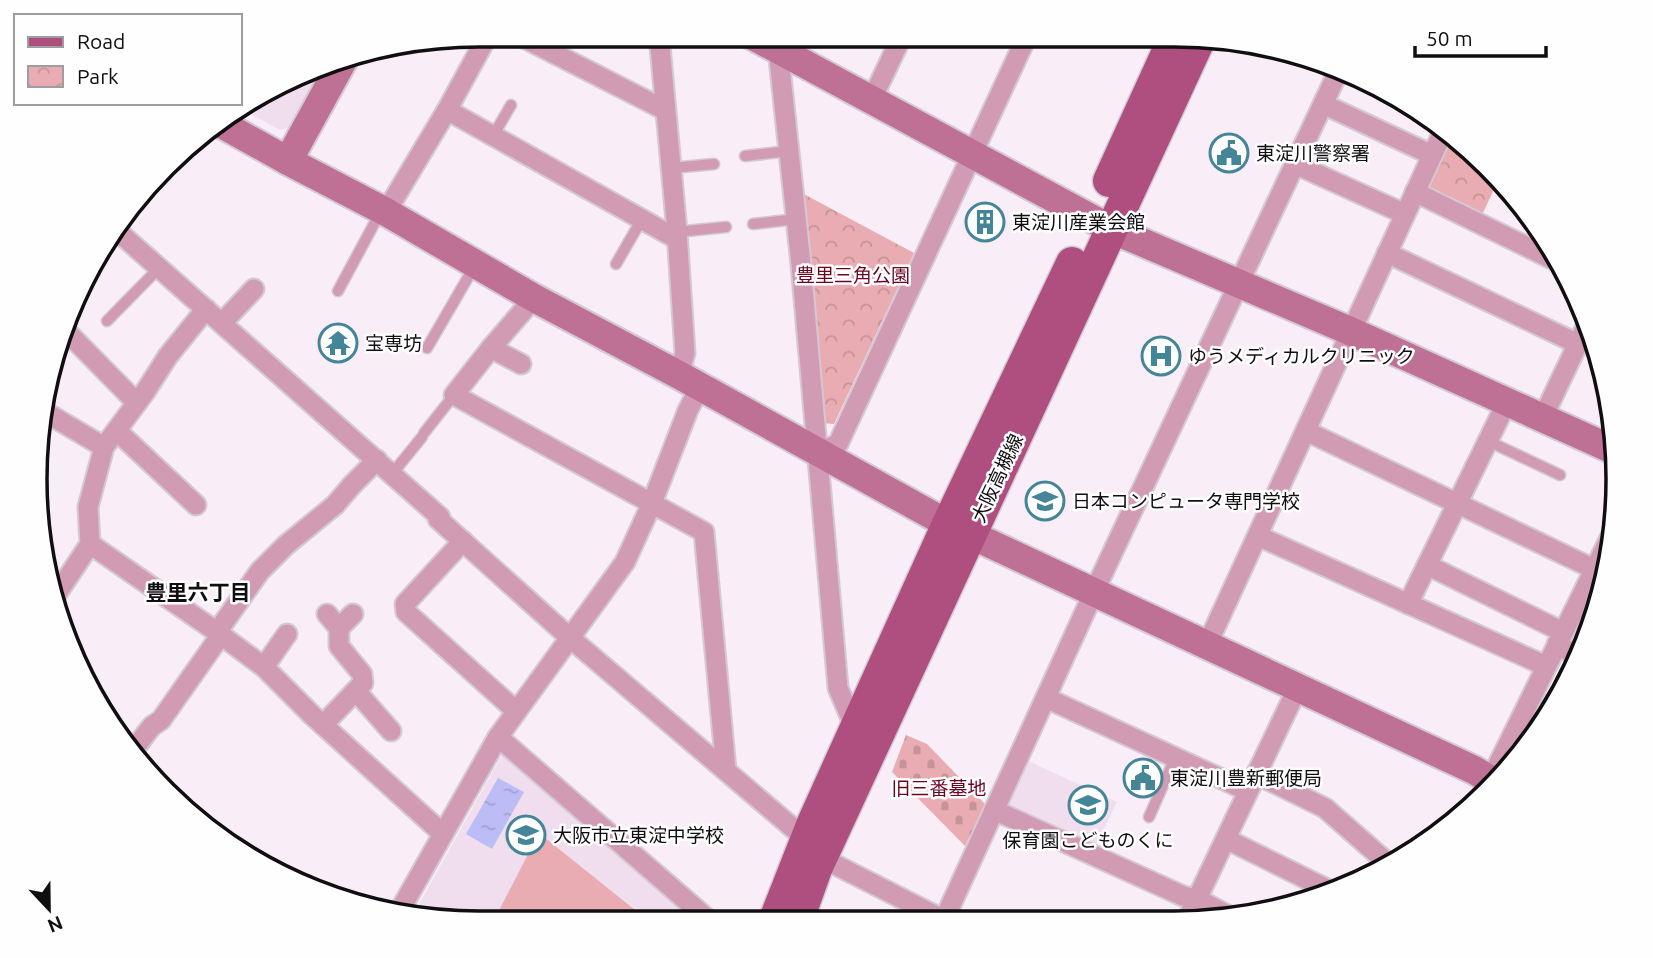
<svg xmlns="http://www.w3.org/2000/svg" width="1653" height="958" font-family="Ubuntu,'Noto Sans JP',sans-serif">
  <style>
    .built { fill: #f0deee }
    .cemetery { fill: url(#cemetery-stones) }
    .park { fill: url(#park-crowns) }
    .pitch { fill: #e8acb2 }
    .water { fill: url(#water-ripples) }
    .lines { fill: none; stroke-linecap: round; stroke-linejoin: round }
    .lane-casing { stroke: #d4c9d3; stroke-width: 13 }
    .street-casing { stroke: #d4c9d3; stroke-width: 23 }
    .secondary-casing { stroke: #d4c9d3; stroke-width: 32 }
    .primary-casing { stroke: #d4c9d3; stroke-width: 35 }
    .lane { stroke: #d29bb4; stroke-width: 10 }
    .street { stroke: #d29bb4; stroke-width: 19 }
    .secondary { stroke: #be7095; stroke-width: 28 }
    .primary { stroke: #ae4f80; stroke-width: 32 }
    .labels { text-anchor: middle; dominant-baseline: central; stroke-width: 5; stroke-linejoin: round; paint-order: stroke }
    .poi-label { font-size: 19px; fill: #110e11; stroke: #fefefe; text-anchor: start }
    .park-label { font-size: 19px; fill: #6a0624; stroke: #fefefe }
    .street-label { font-size: 19px; fill: #110e11; stroke: #fefefe }
    .neighbourhood-label { font-size: 21px; font-weight: bold; fill: #110e11; stroke: #fefefe }
    .rim { fill: none; stroke: #110e11; stroke-width: 3.5 }
  </style>
  <defs>
    <pattern id="cemetery-stones" width="16" height="16" patternUnits="userSpaceOnUse" patternTransform="scale(1.75)"><rect width="16" height="16" fill="#e8acb2"/><path d="M2 7V4a2 2 0 0 1 4 0v3zM10 15v-3a2 2 0 0 1 4 0v3z" fill="#c69398"/></pattern>
    <pattern id="park-crowns" width="20" height="18" patternUnits="userSpaceOnUse" patternTransform="scale(1.75)"><rect width="20" height="18" fill="#e8acb2"/><path d="M2 6a3 3 0 1 1 6 0M12 15a3 3 0 1 1 6 0" fill="none" stroke="#c69398"/></pattern>
    <pattern id="water-ripples" width="26" height="14" patternUnits="userSpaceOnUse" patternTransform="scale(1.75)"><rect width="26" height="14" fill="#bcbdf6"/><path d="M2 4q2-2 4 0t4 0M15 11q2-2 4 0t4 0" fill="none" stroke="#a1a1d2"/></pattern>
  </defs>
  <rect width="100%" height="100%" fill="#f9edf8"/>
  <g class="built">
    <polygon points="324,65 290,127 280,130 242,109"/>
    <polygon points="502,755 696,922 450,922 413,915"/>
    <polygon points="1028,761 1117,802 1095,848 1007,807"/>
  </g>
  <polygon class="cemetery" points="906,735 927,744 985,804 965,846 892,772"/>
  <g class="park">
    <polygon points="1449,138 1496,185 1481,217 1429,192 1427,185"/>
    <polygon points="800,192 914,253 834,424 822,423"/>
  </g>
  <polygon class="pitch" points="539,833 650,922 493,922"/>
  <polygon class="water" points="498,778 524,792 492,849 466,834"/>
  <g class="lines">
    <defs>
      <g id="lane">
        <polyline points="493,136 511,105"/>
        <polyline points="745,156 789,151"/>
        <polyline points="671,168 714,164"/>
        <polyline points="753,224 796,219"/>
        <polyline points="677,232 726,227"/>
        <polyline points="616,264 642,219"/>
        <polyline points="338,291 381,211"/>
        <polyline points="107,321 159,268"/>
        <polyline points="427,348 474,267"/>
        <polyline points="424,433 454,395"/>
        <polyline points="1488,441 1560,475"/>
        <polyline points="392,474 422,437"/>
        <polyline points="1149,817 1175,758"/>
      </g>
      <g id="street">
        <polyline points="518,35 665,110"/>
        <polyline points="659,35 677,232 685,353 679,375"/>
        <polyline points="777,40 801,264 838,688 856,730"/>
        <polyline points="872,99 902,36"/>
        <polyline points="1323,104 1432,155"/>
        <polyline points="447,110 677,239"/>
        <polyline points="1295,164 1405,214"/>
        <polyline points="1415,192 1554,260"/>
        <polyline points="386,212 447,110 488,35"/>
        <polyline points="114,228 440,517 438,519 569,637 807,840 822,858 948,922"/>
        <polyline points="1387,253 1578,344"/>
        <polyline points="534,298 491,348 454,395 704,532 726,770"/>
        <polyline points="222,323 254,289"/>
        <polyline points="66,331 136,402"/>
        <polyline points="491,348 521,364"/>
        <polyline points="45,412 104,447"/>
        <polyline points="1543,417 1584,331"/>
        <polyline points="117,431 196,505"/>
        <polyline points="1306,431 1594,569"/>
        <polyline points="817,453 838,444 1027,36"/>
        <polyline points="1258,536 1546,666"/>
        <polyline points="463,541 405,604 406,612 516,711"/>
        <polyline points="90,544 217,632 264,667 312,715 443,834"/>
        <polyline points="1427,565 1563,632"/>
        <polyline points="54,598 90,544 88,507 104,447 145,392 168,356 206,309"/>
        <polyline points="1408,604 1507,402"/>
        <polyline points="327,614 339,628 353,614"/>
        <polyline points="1557,644 1573,654"/>
        <polyline points="1207,645 1443,132"/>
        <polyline points="264,667 287,634"/>
        <polyline points="356,691 391,731"/>
        <polyline points="1046,698 1248,791"/>
        <polyline points="323,725 363,683 362,674 339,646 339,628"/>
        <polyline points="498,737 711,922"/>
        <polyline points="131,753 152,726 161,720 218,639 217,632 260,571 286,545 335,505 352,485 377,460"/>
        <polyline points="1256,774 1325,808 1391,866"/>
        <polyline points="1481,799 1610,538"/>
        <polyline points="994,810 1183,896 1197,899 1231,917"/>
        <polyline points="1226,839 1333,892"/>
        <polyline points="399,912 498,737 625,562 652,503 688,410 700,387"/>
        <polyline points="943,922 1094,592 1339,70"/>
        <polyline points="1186,922 1298,687"/>
      </g>
      <g id="secondary">
        <polyline points="751,35 1111,229 1350,331 1609,448"/>
        <polyline points="218,122 288,161 386,212 534,298 679,375 948,524 1474,770 1489,779 1494,785"/>
        <polyline points="288,161 345,57"/>
      </g>
      <g id="primary">
        <polyline points="1109,181 1175,36"/>
        <polyline points="774,922 812,825 948,524 1072,263"/>
        <polyline points="797,922 816,869 1201,36"/>
      </g>
    </defs>
    <use href="#lane" class="lane-casing"/>
    <use href="#street" class="street-casing"/>
    <use href="#secondary" class="secondary-casing"/>
    <use href="#primary" class="primary-casing"/>
    <use href="#lane" class="lane"/>
    <use href="#street" class="street"/>
    <use href="#secondary" class="secondary"/>
    <use href="#primary" class="primary"/>
  </g>
  <defs>
    <symbol id="civic-ring" viewBox="-11 -11 22 22"><circle r="9.5" fill="#fefefe" stroke="#448597" stroke-width="1.5"/><path d="M-.6-6.5H3V-4.5H.6V-3L4-1V1h2V6H-6V1h2V-1L-.6-3ZM-1.2 2.5V6h2.4V2.5Z" fill="#448597"/></symbol>
    <symbol id="building-ring" viewBox="-11 -11 22 22"><circle r="9.5" fill="#fefefe" stroke="#448597" stroke-width="1.5"/><path d="M-4-6H4V6H1V3H-1V6H-4ZM-2.5-4.3h1.7v1.8h-1.7ZM.8-4.3h1.7v1.8H.8ZM-2.5-1h1.7V.8h-1.7ZM.8-1h1.7V.8H.8Z" fill="#448597"/></symbol>
    <symbol id="temple-ring" viewBox="-11 -11 22 22"><circle r="9.5" fill="#fefefe" stroke="#448597" stroke-width="1.5"/><path d="M0-6L5-2H3V0L6.5 2.5H4V6H1.5V3h-3V6H-4V2.5H-6.5L-3 0V-2H-5Z" fill="#448597"/></symbol>
    <symbol id="hospital-ring" viewBox="-11 -11 22 22"><circle r="9.5" fill="#fefefe" stroke="#448597" stroke-width="1.5"/><path d="M-5-5h3v3.5h4V-5h3V5h-3V1.5h-4V5h-3Z" fill="#448597"/></symbol>
    <symbol id="university-ring" viewBox="-11 -11 22 22"><circle r="9.5" fill="#fefefe" stroke="#448597" stroke-width="1.5"/><path d="M0-5L7-2L0 1L-7-2ZM-4 1L0 2.5L4 1V4Q0 6-4 4Z" fill="#448597"/></symbol>
    <symbol id="school-ring" viewBox="-11 -11 22 22"><circle r="9.5" fill="#fefefe" stroke="#448597" stroke-width="1.5"/><path d="M0-5L7-2L0 1L-7-2ZM-4 1L0 2.5L4 1V4Q0 6-4 4Z" fill="#448597"/></symbol>
  </defs>
  <g fill-rule="evenodd">
    <use href="#civic-ring" x="1207" y="131" width="44" height="44"/>
    <use href="#building-ring" x="963" y="200" width="44" height="44"/>
    <use href="#temple-ring" x="316" y="321" width="44" height="44"/>
    <use href="#hospital-ring" x="1139" y="334" width="44" height="44"/>
    <use href="#university-ring" x="1023" y="479" width="44" height="44"/>
    <use href="#civic-ring" x="1121" y="756" width="44" height="44"/>
    <use href="#school-ring" x="1066" y="783" width="44" height="44"/>
    <use href="#school-ring" x="504" y="813" width="44" height="44"/>
  </g>
  <g class="labels">
    <g class="poi-label">
      <text x="1256" y="153">東淀川警察署</text>
      <text x="1012" y="222">東淀川産業会館</text>
      <text x="365" y="343">宝専坊</text>
      <text x="1188" y="356">ゆうメディカルクリニック</text>
      <text x="1072" y="501">日本コンピュータ専門学校</text>
      <text x="1170" y="778">東淀川豊新郵便局</text>
      <text x="553" y="835">大阪市立東淀中学校</text>
      <text x="1088" y="840" text-anchor="middle">保育園こどものくに</text>
    </g>
    <g class="park-label">
      <text x="853" y="275">豊里三角公園</text>
      <text x="939" y="788">旧三番墓地</text>
    </g>
    <g class="street-label">
      <text transform="translate(997 478) rotate(-65)">大阪高槻線</text>
    </g>
    <g class="neighbourhood-label">
      <text x="198" y="592">豊里六丁目</text>
    </g>
  </g>
  <path d="M0 0H1653V958H0ZM479 47H1174A432 432 0 0 1 1606 479V479A432 432 0 0 1 1174 911H479A432 432 0 0 1 47 479V479A432 432 0 0 1 479 47Z" fill="#fefefe" fill-rule="evenodd"/>
  <path class="rim" d="M479 47H1174A432 432 0 0 1 1606 479V479A432 432 0 0 1 1174 911H479A432 432 0 0 1 47 479V479A432 432 0 0 1 479 47Z"/>
  <rect x="14" y="14" width="228" height="91" fill="#fefefe" stroke="#9f9e9f" stroke-width="2"/>
  <rect x="28" y="37" width="35" height="10" fill="#ae4f80" stroke="#9f9e9f" stroke-width="2"/>
  <text x="77" y="49" font-size="21" fill="#110e11">Road</text>
  <rect x="28" y="66" width="35" height="21" fill="url(#park-crowns)" stroke="#9f9e9f" stroke-width="2"/>
  <text x="77" y="84" font-size="21" fill="#110e11">Park</text>
  <g transform="translate(49 909) rotate(158)" stroke="#fefefe" stroke-width="5" paint-order="stroke">
  <path d="M0-5L12 26L0 18L-12 26Z" fill="#110e11"/>
  <text y="-10" font-size="19" font-weight="bold" text-anchor="middle" fill="#110e11">N</text>
  </g>
  <path d="M1415 46v10h131v-10" fill="none" stroke="#110e11" stroke-width="3.5"/>
  <text x="1426" y="46" font-size="21" fill="#110e11" stroke="#fefefe" stroke-width="5" paint-order="stroke">50 m</text>
</svg>
